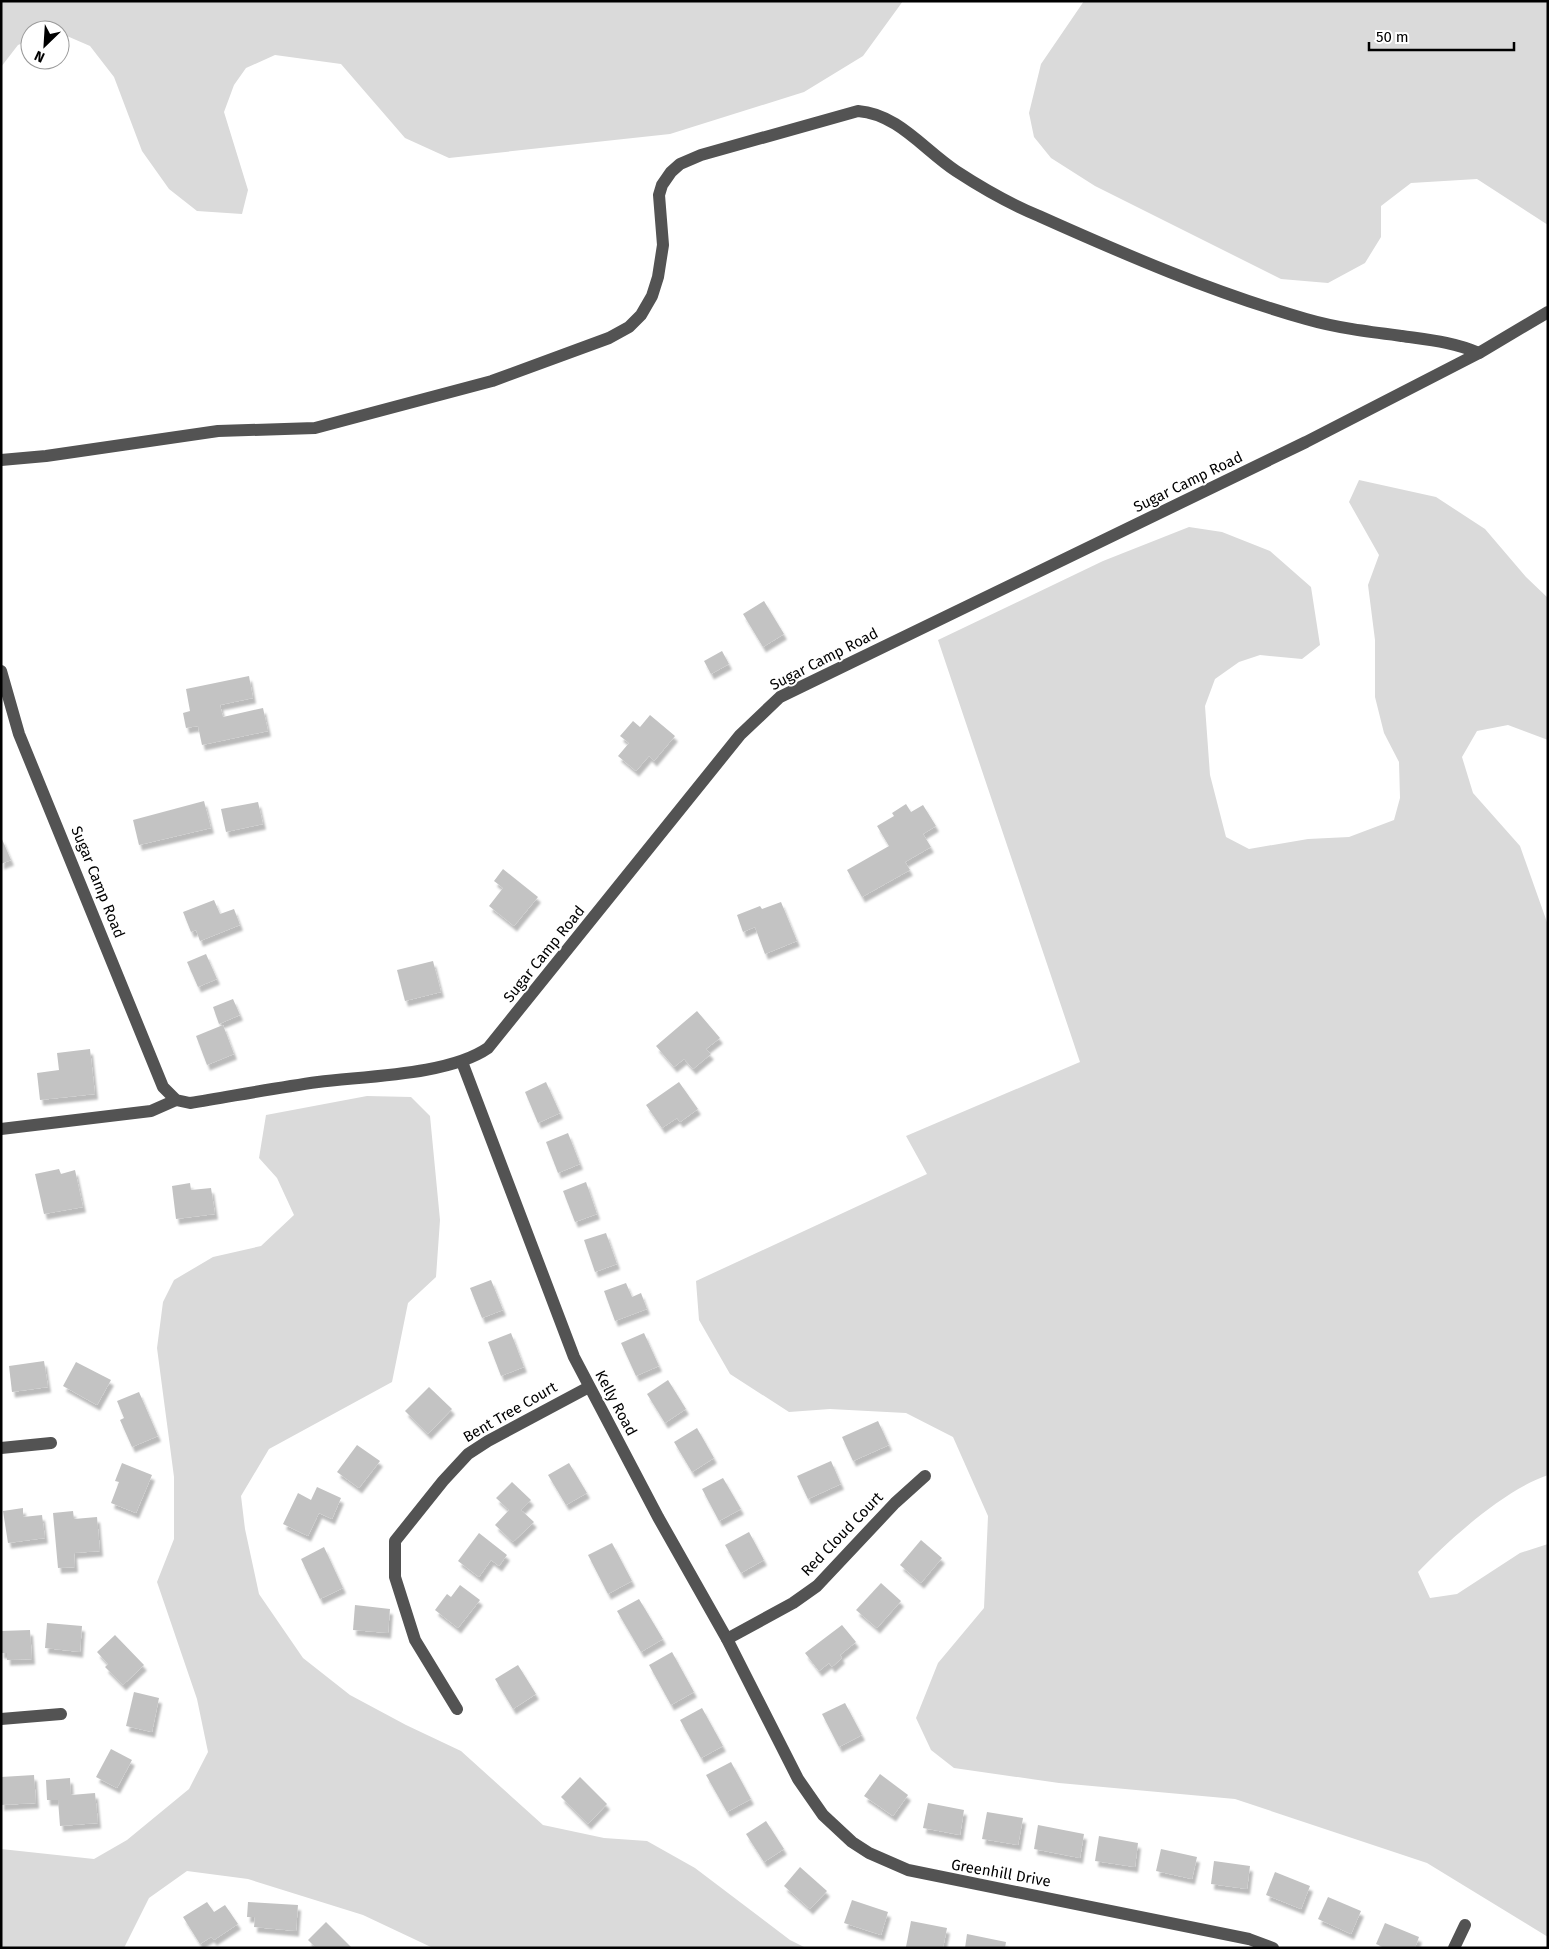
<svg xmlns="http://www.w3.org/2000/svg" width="1549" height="1949" font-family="'Fira Sans',sans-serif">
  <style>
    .green { fill: #dadada }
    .building { fill: #c3c3c3; filter: url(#shadow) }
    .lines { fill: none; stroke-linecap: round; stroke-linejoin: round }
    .minor { stroke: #535353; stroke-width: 12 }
    .labels { text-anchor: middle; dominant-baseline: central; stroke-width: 4; stroke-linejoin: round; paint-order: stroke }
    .street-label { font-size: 15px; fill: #000; stroke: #fff }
  </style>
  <defs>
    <filter id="shadow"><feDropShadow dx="3" dy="5.5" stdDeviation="1" flood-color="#0004"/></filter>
  </defs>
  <rect width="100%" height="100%" fill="#fff"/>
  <g class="green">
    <polygon points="1,1 903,1 863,56 804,92 670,134 449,158 405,138 341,64 275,55 246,68 234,85 224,112 248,190 242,214 197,211 169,189 142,151 114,77 90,46 60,33 60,30 30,30 30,40 18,45 1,67"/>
    <polygon points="1084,1 1548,1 1548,225 1477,179 1411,183 1381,206 1381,237 1365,263 1328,283 1281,279 1095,186 1051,158 1034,137 1029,113 1041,64"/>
    <path d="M1359,480l77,17 49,32 41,48 22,21v142l-40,-15 -31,6 -15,26 11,36 47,53 28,79v550c-44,15 -98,64 -130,97l12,26 27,-4 63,-41 28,-9v393l-121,-74 -192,-64 -176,-16 -105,-15 -23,-18 -15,-32 22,-55 46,-55 4,-92 -35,-79 -47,-24 -76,-4 -41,3 -59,-38 -31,-54 -3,-39 231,-107 -21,-38 174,-74 -142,-422 165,-79 86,-34 33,5 48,19 41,36 9,58 -18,14 -42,-4 -21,7 -24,17 -10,27 5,69 16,62 23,12 59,-10 41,-2 45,-17 6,-22 -1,-36 -15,-29 -9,-36v-57l-7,-55 11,-30 -30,-53z"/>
    <polygon points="367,1096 411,1097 430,1116 440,1220 436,1277 408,1303 392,1382 269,1449 241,1496 245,1529 259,1594 303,1658 350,1695 406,1725 461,1751 543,1825 604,1838 647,1841 695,1868 790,1940 806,1948 433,1948 363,1915 248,1879 187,1871 149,1898 124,1948 1,1948 1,1849 94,1859 127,1840 189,1789 208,1752 197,1699 157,1582 174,1539 174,1477 157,1348 163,1302 174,1280 213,1257 261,1246 294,1215 277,1178 259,1158 266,1115"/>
  </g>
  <g class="building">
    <polygon points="764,601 784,634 763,647 743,614"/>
    <polygon points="722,651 729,664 711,674 704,661"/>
    <polygon points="249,676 253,698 220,705 223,717 263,708 268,731 202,745 198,726 186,728 183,713 190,711 186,689"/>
    <polygon points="650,715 675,736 654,761 649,756 636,771 618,756 629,743 620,736 633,721 640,727"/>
    <polygon points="204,801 211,828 139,845 133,820"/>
    <polygon points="258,802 263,824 226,832 221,809"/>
    <polygon points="906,804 911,812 923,805 936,826 923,834 931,847 905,862 910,870 862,897 847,870 889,846 877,826 894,816 892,813"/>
    <polygon points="1,837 11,860 1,864"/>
    <polygon points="503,869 538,897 514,926 489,906 503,888 494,881"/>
    <polygon points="214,900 220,914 234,909 240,925 200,941 196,930 191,932 183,912"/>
    <polygon points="781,902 797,941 765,954 755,927 743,932 737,915 760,906 762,909"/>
    <polygon points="206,954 217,979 198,987 187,962"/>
    <polygon points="433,961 441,992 405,1001 397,970"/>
    <polygon points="233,999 240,1015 219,1024 213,1007"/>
    <polygon points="697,1011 720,1038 706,1049 711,1054 693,1069 684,1059 674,1067 656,1046"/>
    <polygon points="223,1025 234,1054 207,1065 196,1036"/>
    <polygon points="90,1049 95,1094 40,1100 37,1073 59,1070 57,1053"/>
    <polygon points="546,1082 560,1113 538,1123 525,1092"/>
    <polygon points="679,1082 698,1109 680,1122 677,1118 662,1128 646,1105"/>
    <polygon points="568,1133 580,1164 558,1173 546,1142"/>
    <polygon points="59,1169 61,1174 75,1170 83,1207 44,1214 35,1174"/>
    <polygon points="586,1182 597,1214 575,1222 563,1191"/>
    <polygon points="190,1183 191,1190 211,1188 215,1214 176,1219 172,1186"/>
    <polygon points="606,1233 617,1264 595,1272 584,1240"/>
    <polygon points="491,1280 503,1310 482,1318 470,1288"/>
    <polygon points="626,1283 632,1297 641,1293 647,1309 615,1321 604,1291"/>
    <polygon points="511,1333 524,1367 501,1376 488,1342"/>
    <polygon points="644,1333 659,1366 636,1376 621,1343"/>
    <polygon points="44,1361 48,1387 12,1392 9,1366"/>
    <polygon points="76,1362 111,1380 97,1405 63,1386"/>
    <polygon points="668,1380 686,1409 665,1423 647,1394"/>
    <polygon points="429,1387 452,1409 428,1434 405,1411"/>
    <polygon points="139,1392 158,1436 132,1447 120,1420 124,1418 117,1401"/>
    <polygon points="878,1421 889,1445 853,1461 842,1437"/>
    <polygon points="697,1428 714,1458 692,1472 674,1442"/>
    <polygon points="357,1445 380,1461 359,1488 337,1472"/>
    <polygon points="831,1461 841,1484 808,1499 797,1476"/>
    <polygon points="122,1463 152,1475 136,1513 111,1503 119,1482 115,1481"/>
    <polygon points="569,1463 587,1493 566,1505 548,1475"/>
    <polygon points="723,1478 741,1509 719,1521 702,1489"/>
    <polygon points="512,1482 531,1500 521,1510 534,1522 513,1542 495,1525 509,1510 496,1498"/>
    <polygon points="317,1487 341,1498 332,1519 319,1513 308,1536 283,1524 298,1493 311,1500"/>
    <polygon points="23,1508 23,1517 42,1515 45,1538 8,1543 3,1511"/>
    <polygon points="73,1511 74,1519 97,1517 100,1551 74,1553 75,1567 58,1568 53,1513"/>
    <polygon points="749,1532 764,1560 741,1573 725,1545"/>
    <polygon points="479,1533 507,1555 499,1566 491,1560 479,1577 458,1561"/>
    <polygon points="921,1540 942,1558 921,1583 900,1565"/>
    <polygon points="612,1543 632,1581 608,1594 588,1555"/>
    <polygon points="324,1547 343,1588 320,1599 301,1559"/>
    <polygon points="881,1583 901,1601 877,1628 856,1610"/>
    <polygon points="460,1585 480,1600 458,1628 435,1610 447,1594 451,1597"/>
    <polygon points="639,1599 663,1639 641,1652 617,1611"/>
    <polygon points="355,1605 390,1609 388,1633 353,1630"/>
    <polygon points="47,1623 82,1626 80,1652 45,1648"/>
    <polygon points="842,1625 856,1642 840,1655 842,1658 832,1667 829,1663 819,1671 805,1653"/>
    <polygon points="30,1630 32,1659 7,1660 7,1653 1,1653 1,1631"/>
    <polygon points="115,1635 144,1665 123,1685 105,1667 108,1664 97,1652"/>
    <polygon points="672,1652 694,1692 671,1705 649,1665"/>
    <polygon points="518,1665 536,1694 513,1709 495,1679"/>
    <polygon points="134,1692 159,1698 152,1732 126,1726"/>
    <polygon points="845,1703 862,1735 839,1747 822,1714"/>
    <polygon points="702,1708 723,1746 701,1758 680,1720"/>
    <polygon points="111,1749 132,1760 117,1788 96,1777"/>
    <polygon points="731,1762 751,1799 727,1812 706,1775"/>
    <polygon points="880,1774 908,1795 893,1816 864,1796"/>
    <polygon points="34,1775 36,1803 1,1805 1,1777"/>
    <polygon points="580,1777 607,1804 588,1824 561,1797"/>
    <polygon points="70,1778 71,1795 95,1793 98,1823 60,1826 58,1800 47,1800 46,1780"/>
    <polygon points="928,1803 964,1810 960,1835 923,1828"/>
    <polygon points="987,1812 1023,1818 1018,1845 982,1839"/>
    <polygon points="766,1821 784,1849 764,1862 746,1834"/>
    <polygon points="1038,1825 1084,1834 1080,1858 1034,1849"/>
    <polygon points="1099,1836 1138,1843 1135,1867 1095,1861"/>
    <polygon points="1161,1849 1197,1857 1192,1879 1156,1871"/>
    <polygon points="1214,1861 1250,1866 1247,1889 1211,1884"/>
    <polygon points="800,1867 827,1891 810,1909 784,1886"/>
    <polygon points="1275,1872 1310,1886 1301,1909 1266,1895"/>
    <polygon points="1328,1897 1361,1911 1351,1934 1318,1919"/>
    <polygon points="852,1900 888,1912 881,1935 844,1923"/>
    <polygon points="207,1902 214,1912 225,1905 238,1924 214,1940 211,1937 200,1944 183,1917"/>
    <polygon points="248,1902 298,1905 296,1931 254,1927 255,1917 247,1917"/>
    <polygon points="911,1921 947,1928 943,1948 906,1947"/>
    <polygon points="326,1922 352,1948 316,1948 308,1940"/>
    <polygon points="1385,1923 1419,1937 1415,1948 1385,1948 1376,1944"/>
    <polygon points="967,1934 1006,1942 1005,1948 965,1948"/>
  </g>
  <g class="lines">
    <g class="minor">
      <path d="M1,460l45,-4 172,-25 97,-3 177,-47 117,-43 20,-11 12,-12 11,-19 6,-19 5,-32 -4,-50 3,-10 9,-13 9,-8 21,-9 157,-44c40,3 66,39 98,60 26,17 54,33 83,45 87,39 175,77 267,103 31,9 64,13 96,17 28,4 51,6 77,17"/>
      <path d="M1,671l18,63 144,353 13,13 14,3c43,-7 85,-15 128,-21 49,-6 131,-7 170,-34l252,-313 40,-38 526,-255 173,-89 69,-41"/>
      <polyline points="462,1062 574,1357 658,1517 727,1639 798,1779 823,1815 852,1842 869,1853 908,1870 1249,1939 1273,1948"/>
      <polyline points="1,1129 151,1111 176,1100"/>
      <polyline points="1,1448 51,1443"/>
      <polyline points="727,1639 793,1603 817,1586 895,1503 925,1476"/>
      <polyline points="457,1709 415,1640 395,1577 395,1541 443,1481 468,1454 488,1441 589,1387"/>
      <polyline points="1,1719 61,1714"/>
      <polyline points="1454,1948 1465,1925"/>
    </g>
  </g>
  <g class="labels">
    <g class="street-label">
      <text transform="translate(1188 482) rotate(-26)">Sugar Camp Road</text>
      <text transform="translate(824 659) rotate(-27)">Sugar Camp Road</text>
      <text transform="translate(98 882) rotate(68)">Sugar Camp Road</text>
      <text transform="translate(544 954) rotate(-51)">Sugar Camp Road</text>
      <text transform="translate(616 1403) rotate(62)">Kelly Road</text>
      <text transform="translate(510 1412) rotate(-30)">Bent Tree Court</text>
      <text transform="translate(842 1534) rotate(-46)">Red Cloud Court</text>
      <text transform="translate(1001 1873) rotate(10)">Greenhill Drive</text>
    </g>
  </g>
  <rect width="1549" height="1949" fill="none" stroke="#000000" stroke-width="5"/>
  <g transform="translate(45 45) rotate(205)"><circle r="24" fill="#ffffff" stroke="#999999"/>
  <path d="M0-4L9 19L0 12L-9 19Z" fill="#000000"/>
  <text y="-8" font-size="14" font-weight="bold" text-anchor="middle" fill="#000000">N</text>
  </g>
  <path d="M1369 42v8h145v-8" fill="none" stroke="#000000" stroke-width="2.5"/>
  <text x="1376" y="42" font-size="15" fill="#000000" stroke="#ffffff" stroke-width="4" paint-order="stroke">50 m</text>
</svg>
